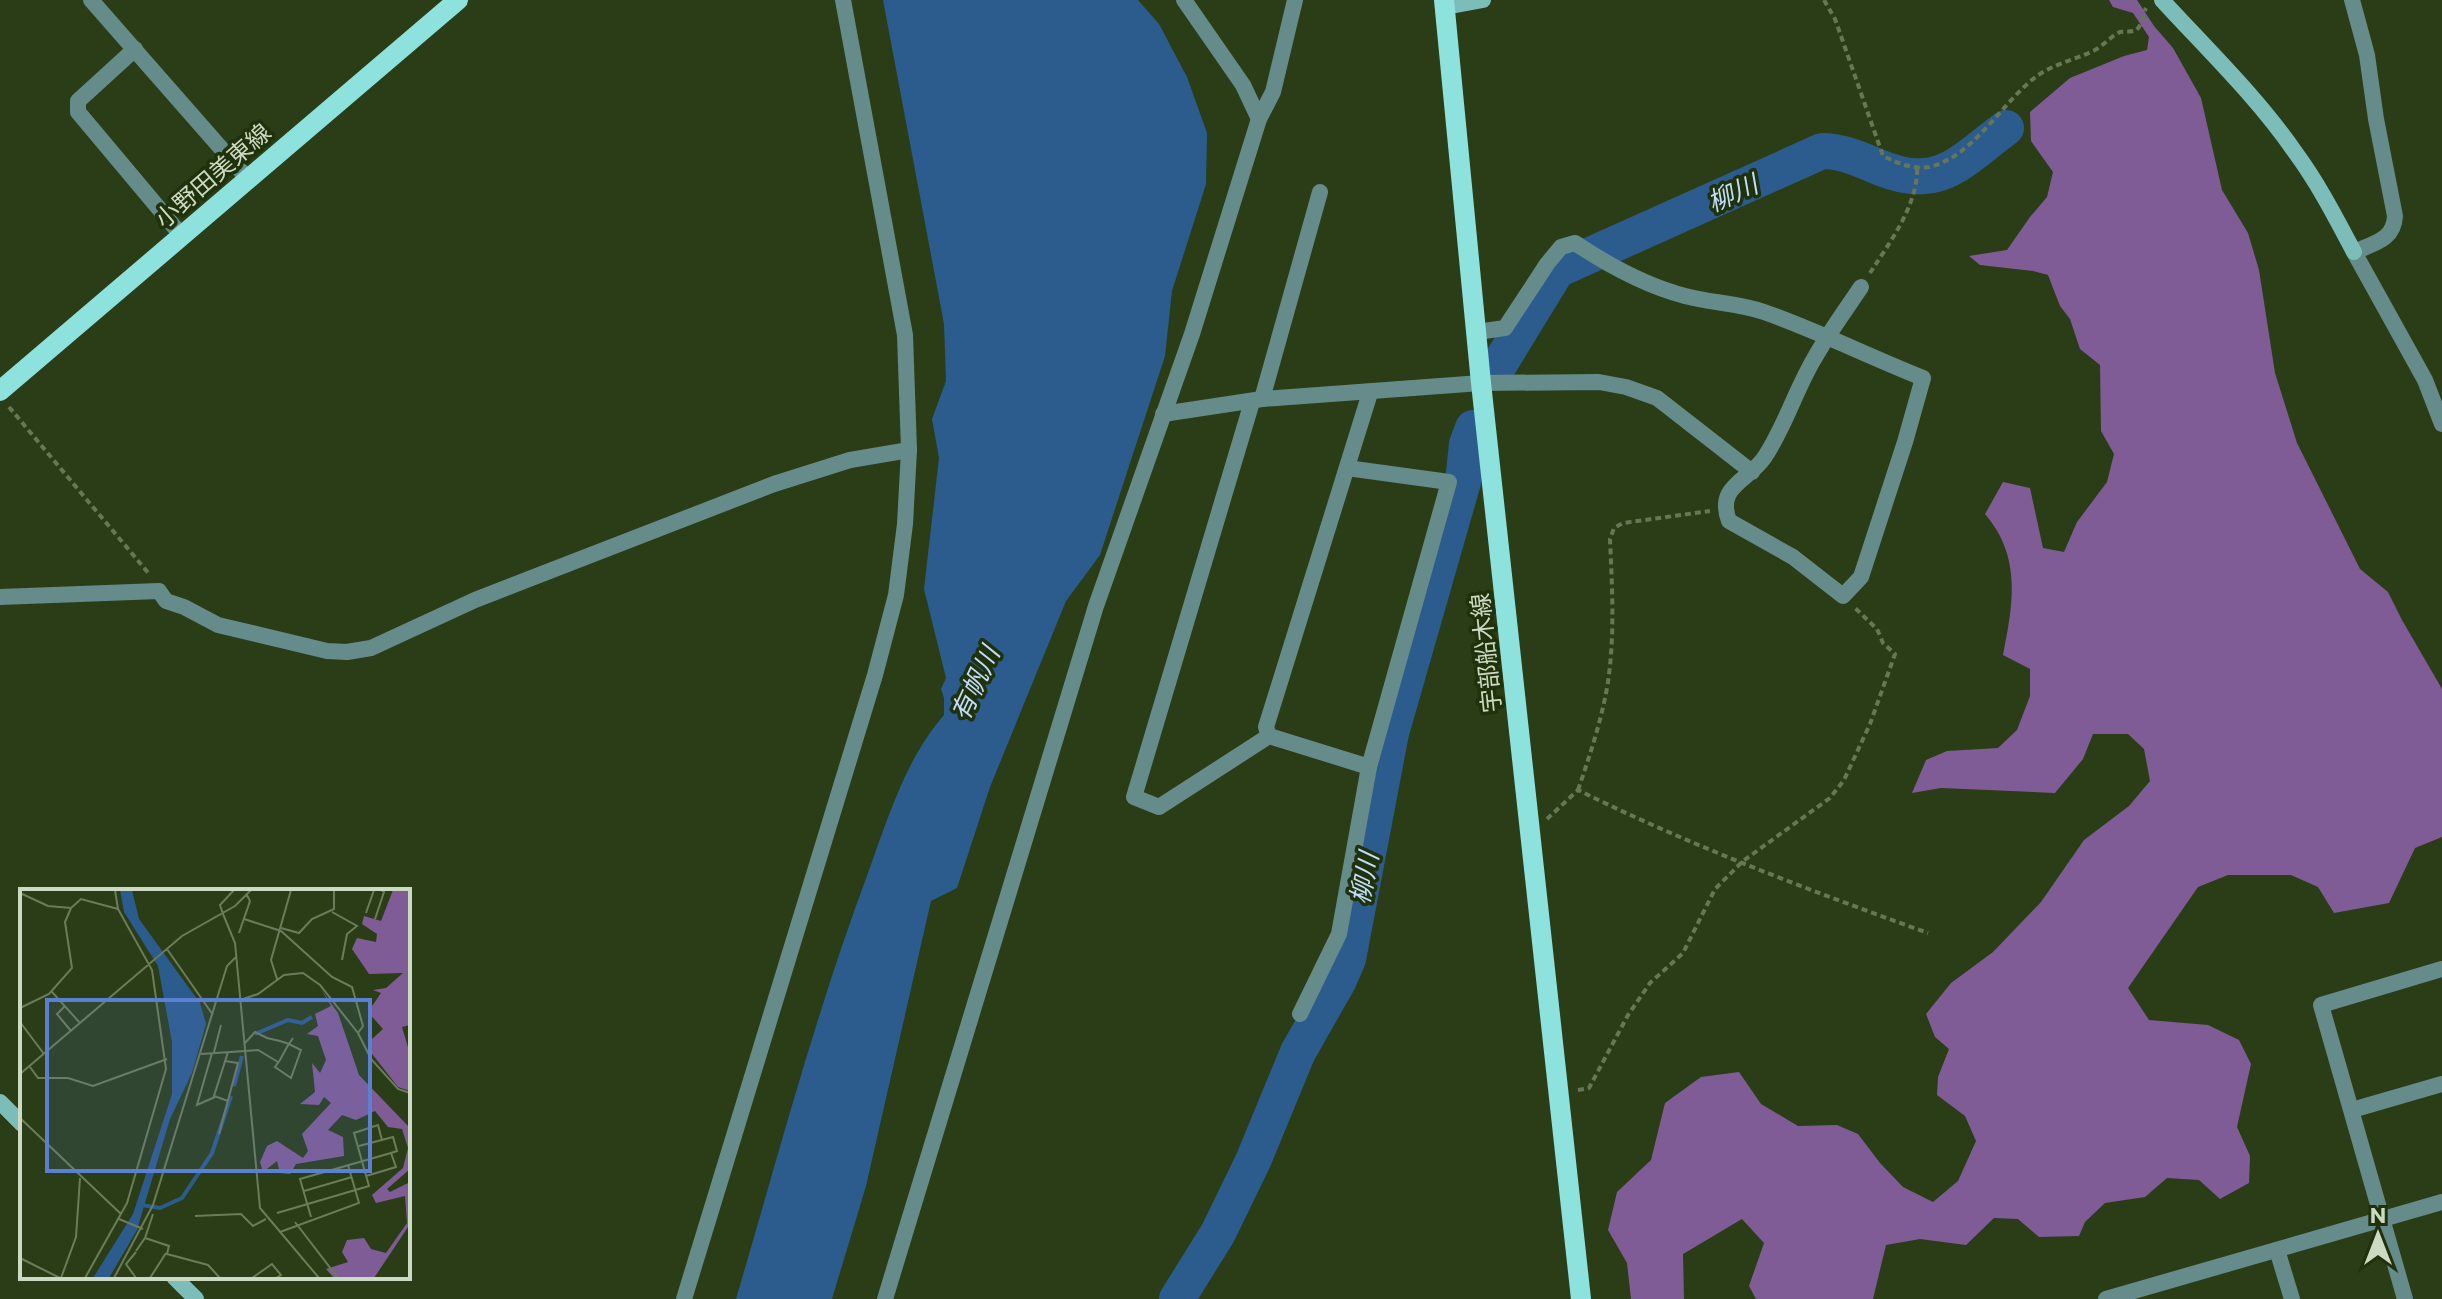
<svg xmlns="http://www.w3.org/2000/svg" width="2442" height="1299" font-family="Commissioner,'Noto Sans JP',sans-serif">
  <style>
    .forest { fill: #7f5c96 }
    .water { fill: #2c5c8e }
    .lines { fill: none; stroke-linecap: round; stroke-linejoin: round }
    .river { stroke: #2c5c8e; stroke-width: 36 }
    .path { stroke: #667756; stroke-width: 4; stroke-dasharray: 6 4; stroke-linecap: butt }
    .street { stroke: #658c8a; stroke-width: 16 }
    .secondary { stroke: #7dbdb9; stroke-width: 16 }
    .primary { stroke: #8ee2dd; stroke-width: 20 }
    .labels { text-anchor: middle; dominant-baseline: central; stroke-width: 7; stroke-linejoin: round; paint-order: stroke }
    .street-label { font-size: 24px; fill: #cddac3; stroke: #20320b }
    .water-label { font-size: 26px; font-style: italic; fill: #c2ddfb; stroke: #20320b }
    .inset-river { fill: none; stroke: #2c5c8e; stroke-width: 4 }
    .inset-road { fill: none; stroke: #6b7c5b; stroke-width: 2 }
    .view { fill: #5b7fd1; fill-opacity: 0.15; stroke: #5b7fd1; stroke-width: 4 }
    .inset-edge { fill: none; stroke: #cddac3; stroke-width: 4 }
  </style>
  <rect width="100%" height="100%" fill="#2a3d16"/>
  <path class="forest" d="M2109,0h28l17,26 19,22 28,50 21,92 26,43 11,37 16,103 22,70 63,126 28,23 14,28 40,69v148l-27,11 -26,55 -55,10 -16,-26 -27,-12h-63l-30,12 -70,101 21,32 59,5 31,15 12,24 -14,63 13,29 -1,27 -29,16 -21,-19 -32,-2 -22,19 -40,6 -20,19 -6,14 -40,1 -21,-18 -24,-1 -28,27 -46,-6 -34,6 -13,54h-117l-7,-13 15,-43 -22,-24 -59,35 1,45h-53l-4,-36 -19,-33 9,-38 34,-32 14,-57 36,-26 38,-5 22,32 37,22 39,-1 21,9 22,29 23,24 30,15 25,-21 18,-40 -11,-25 -28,-21 1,-18 11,-28 -14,-12 -9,-23 25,-31 42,-31 48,-50 43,-62 45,-34 21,-25 -6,-32 -16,-15h-35l-10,25 -28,34 -114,-5 -29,5 14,-33 21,-9 51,-3 19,-18 13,-34v-27l-27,-14c10,-51 19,-98 -18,-141l18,-32 27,6 13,60 21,4 13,-30 30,-40 7,-28 -13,-23 -1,-66 -20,-16 -10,-30 -10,-13 -12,-31 -15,-4 -53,-6 -11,-9 38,-6 23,-33 17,-20 6,-25 -22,-31 -1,-29 40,-34 54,-22 23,-6 2,-13 -16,-24 -20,-6z"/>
  <path class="water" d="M883,0h255l21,24 28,53 20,56 -1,51 -34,107 -7,65 -65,199 -34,46 -76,186 -33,101 -26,13 -65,285 -34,113h-96c42,-143 80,-287 132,-426 20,-55 37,-113 76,-158v-17l-3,-9 5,-11 -22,-89 15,-131 -7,-39 14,-38 -2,-57z"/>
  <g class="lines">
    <g class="river">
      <path d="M1499,365l58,-95 265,-119c21,0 39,9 59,17 59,24 80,-7 125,-40"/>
      <polyline points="1177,1299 1218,1233 1253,1161 1298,1052 1339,980 1348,959 1391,733 1463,482 1467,444 1473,428"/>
    </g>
    <g class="path">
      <path d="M1824,0l11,19 48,137c17,8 35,16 53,9 40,-13 68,-65 101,-89 17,-12 37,-16 56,-25 9,-4 16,-13 25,-18 5,-3 12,0 18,-3 6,-4 7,-16 10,-22"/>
      <path d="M1870,273c20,-31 48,-68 47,-105"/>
      <polyline points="9,407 150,575"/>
      <path d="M1578,790c12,-35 24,-71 30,-108 7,-48 4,-96 2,-143l4,-11 9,-5 87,-12"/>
      <path d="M1547,819l31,-29c111,55 233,101 350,143"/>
      <polyline points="1578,1090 1589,1088 1628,1015 1650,983 1683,953 1715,889 1743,861 1830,798 1844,780 1870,724 1895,654 1883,643 1877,629 1853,606"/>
    </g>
    <g class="street">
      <polyline points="91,0 248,179"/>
      <polyline points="1184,0 1243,85 1259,119"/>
      <path d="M2352,0l15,55 9,64 19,97c-1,24 -21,27 -41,36l71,128 17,44"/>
      <polyline points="135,49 78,101 78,112 182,236"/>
      <path d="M1477,332l28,-4 42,-64 14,-17 14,-4c33,22 72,43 110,53 26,7 53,7 79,16 54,19 106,45 159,66l-18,64 -44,135 -18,19 -50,-39 -64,-36c-13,-35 18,-39 35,-63 21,-31 31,-67 50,-99 14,-25 31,-48 47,-72"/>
      <polyline points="1262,399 1320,192"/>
      <polyline points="1252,402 1134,797 1159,807 1269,736"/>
      <polyline points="1163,414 1262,399 1481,383 1599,382 1626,387 1657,398 1752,472"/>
      <polyline points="0,597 159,591 166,601 184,607 218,625 327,651 347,652 371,648 475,600 774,484 850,460 909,450"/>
      <polyline points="1369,767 1269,736 1266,727 1370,393"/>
      <polyline points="1300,1014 1339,934 1369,767 1449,482 1347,468"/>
      <polyline points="2352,1110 2442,1084"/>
      <polyline points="2277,1250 2292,1299"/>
      <polyline points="684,1299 875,675 896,595 905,524 909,450 905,335 843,0"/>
      <polyline points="885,1299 1096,606 1192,334 1259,119 1273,92 1295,0"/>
      <polyline points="2106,1299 2442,1202"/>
      <polyline points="2405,1299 2321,1005 2442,969"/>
    </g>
    <g class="secondary">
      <path d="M2162,0c45,49 95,97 133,152 23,31 41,66 59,100"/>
      <polyline points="1445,7 1483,0"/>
      <polyline points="0,1102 22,1124"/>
      <polyline points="174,1277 196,1299"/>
    </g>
    <g class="primary">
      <polyline points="1444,0 1481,383 1581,1299"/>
      <polyline points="0,391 458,0"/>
    </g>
  </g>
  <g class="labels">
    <g class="street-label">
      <text transform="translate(212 175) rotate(-41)">小野田美東線</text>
      <text transform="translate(1485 653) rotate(-96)">宇部船木線</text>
    </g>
    <g class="water-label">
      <text transform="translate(1732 192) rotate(-24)">柳川</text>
      <text transform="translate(974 683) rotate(-65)">有帆川</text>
      <text transform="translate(1363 878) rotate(-79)">柳川</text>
    </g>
  </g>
  <g transform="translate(20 889)">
    <rect width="390" height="390" fill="#2a3d16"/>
    <path d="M373,1h17v135l-8,2 8,27v37l-12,-4 -29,-37 3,-11 11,-10 -15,-17 13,-19 -8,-3 13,-2 17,-15 -34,1 -17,-25 5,-11 19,4 1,-8 -15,-10 2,-8 17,5zM301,100l17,24 21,62 51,53v41l-23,20 3,3 20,-10v42l-36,54h-40l-8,-9 22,-7 -6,-10 5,-12 17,-2 7,11 15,4 21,-30 -2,-27 -29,7 -4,-8 31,-27 5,-20 -6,-19 -14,-2 -13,-16 -19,9 -14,-5 -14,15 15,7 1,19 -48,8 -6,10 -10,-1 -3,-12 -14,11 -3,-10 7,-16 10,-5 26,17 5,-7 -6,-17 29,-31 -7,-6 -5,8 -19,-1 15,-12 -3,-29 8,10 6,-13 -8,-24 -11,-2 11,-8 -3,-12 16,-8z" fill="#7f5c96"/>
    <path d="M100,1h12l7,29 61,84 6,21 -14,49 -22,46 -33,111 -28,48h-16l40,-64 39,-120v-52l-14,-76 -34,-54z" fill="#2c5c8e"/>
    <path class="inset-river" d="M235,145l33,-14 14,3 10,-6M214,197l8,-30M122,316l18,3 22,-10 30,-45 19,-57"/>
    <path class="inset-road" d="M0,4l28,13 23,2 10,-9 37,10M312,23l25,14 -10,8 -5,26M346,24l8,-23M203,25l-3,-9 14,-15M203,25l12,29 25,265 59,70M224,30l37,12 51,46 20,10 11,39 -5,7 13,26 27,30 12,4M355,30l9,-27 -3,-2M261,39l18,5 13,-14 22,-10v-19M219,44l11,-32 -3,-6M147,60l46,66M257,90l-6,-19 20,-70M32,103l28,31M220,111l18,-6 26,-19 19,-2 17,12 38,48M45,117l-8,8 14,17M0,119l29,-14 23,-26 -7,-46 6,-14M0,133l24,32M225,154l10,-11 12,6 13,3 9,3 12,6 -10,28 -16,-11 5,-7 7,-13 6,-9M194,163l7,-27M192,164l-15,52 18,-8M181,165l57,-4 20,12M10,178l8,11h30l25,8 74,-27M0,185l162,-138 53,-30 16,-16M208,212l-14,-5 14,-44M0,229l101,96M199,245l19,-71 -13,-2M339,257l34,-9 4,14 -6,2 5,14 -30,9M284,302l48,-14M257,324l92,-27 -15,-53 24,-8 4,15M175,327l46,-2 12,12 13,-7M291,328l-11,-38 91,-26M99,330l24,10M275,333l43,56M260,343l79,-29 -11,-38M125,349l8,-24M116,362l9,-13 24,8 -2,8 41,11 12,13M116,363l-10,12 10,14M0,369l40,20M41,389l15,-41 4,-59M65,389l42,-75 39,-134 -14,-99 -34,-61 -3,-19M94,389l39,-73 74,-239 9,-9M130,389l16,-25M232,389l20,-14 9,11 -5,3"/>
    <path class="view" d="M27,111h323v171h-323z"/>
    <rect width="390" height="390" class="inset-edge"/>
  </g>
  <g transform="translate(2378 1235)" stroke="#20320b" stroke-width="6" paint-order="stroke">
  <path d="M0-6L14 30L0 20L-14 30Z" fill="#cddac3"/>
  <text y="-12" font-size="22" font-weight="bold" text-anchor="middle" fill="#cddac3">N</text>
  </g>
</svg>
